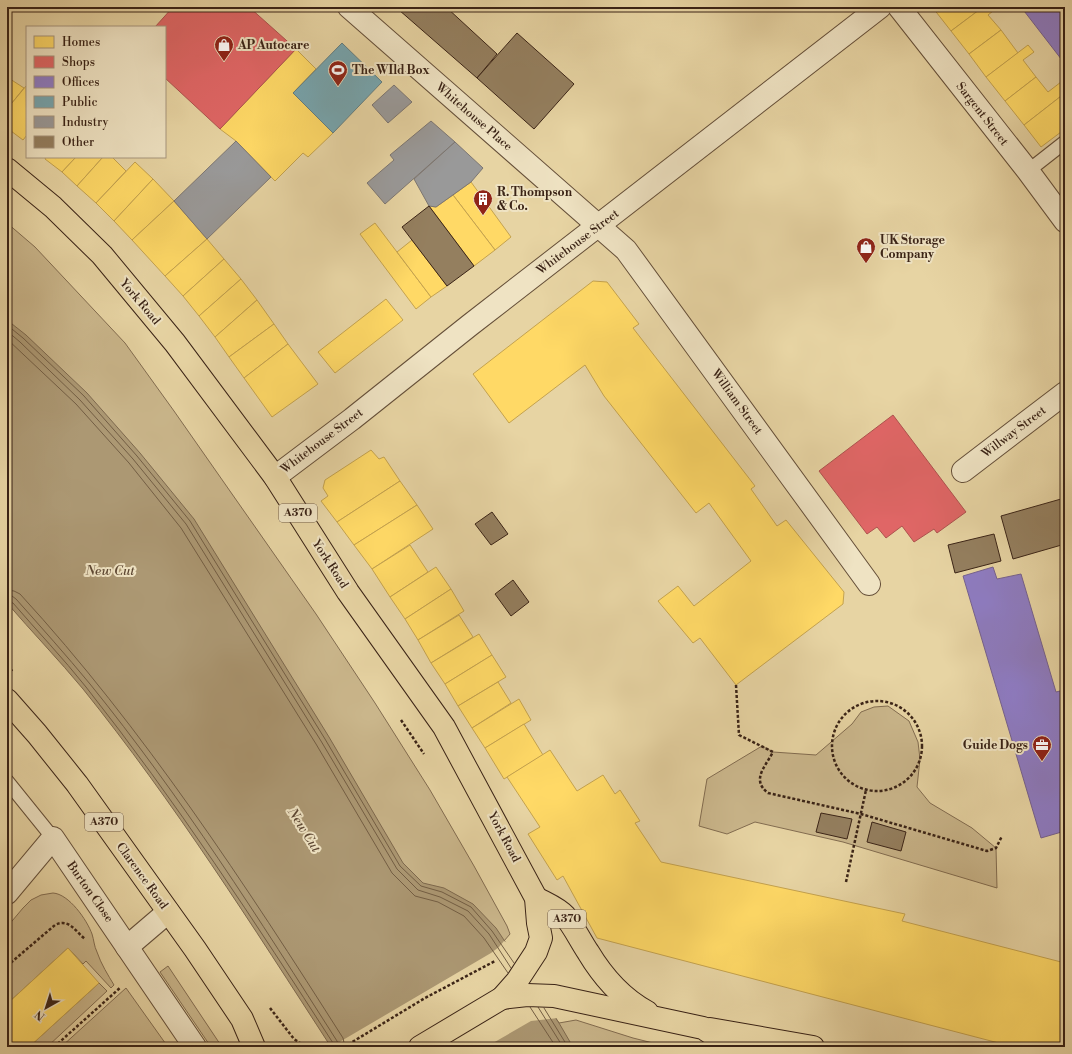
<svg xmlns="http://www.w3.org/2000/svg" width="1072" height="1054" font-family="'Libre Bodoni',serif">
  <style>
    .green { fill: #cab68b; stroke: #826c50 }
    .water { fill: #ac9873; stroke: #7e694e }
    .pier { fill: #e7d4a3 }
    .homes { fill: #ffd966; stroke: #c4a24e }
    .shops { fill: #e06666; stroke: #ae524e }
    .offices { fill: #8e7cc3; stroke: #75618f }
    .public { fill: #76a5af; stroke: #647e81 }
    .industry { fill: #999; stroke: #7c7672 }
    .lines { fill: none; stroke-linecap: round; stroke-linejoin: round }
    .shore { stroke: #735e44; stroke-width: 1 }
    .building { fill: #947f5f; stroke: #3a2316 }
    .service-casing { stroke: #654f39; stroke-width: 15 }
    .minor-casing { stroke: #654f39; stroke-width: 24 }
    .trunk-casing { stroke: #3a2316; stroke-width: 24 }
    .path { stroke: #3a2316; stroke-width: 2.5; stroke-dasharray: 3 2; stroke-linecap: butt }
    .service { stroke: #efe3c3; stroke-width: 13 }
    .minor { stroke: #efe3c3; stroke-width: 22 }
    .trunk { stroke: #e7d4a3; stroke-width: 22 }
    .labels { text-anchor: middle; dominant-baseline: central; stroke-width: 4; stroke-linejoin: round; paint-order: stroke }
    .shield { fill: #efe3c3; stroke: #705d4a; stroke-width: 1 }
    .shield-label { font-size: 11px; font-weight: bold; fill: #3a2316 }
    .poi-label { font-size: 12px; font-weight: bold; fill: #3a2316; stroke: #efe3c3; text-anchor: start }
    .street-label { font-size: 12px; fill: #3a2316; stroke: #efe3c3 }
    .water-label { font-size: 13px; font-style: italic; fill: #5c4632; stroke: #efe3c3 }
  </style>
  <rect width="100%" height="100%" fill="#e7d4a3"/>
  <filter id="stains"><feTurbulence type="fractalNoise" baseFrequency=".005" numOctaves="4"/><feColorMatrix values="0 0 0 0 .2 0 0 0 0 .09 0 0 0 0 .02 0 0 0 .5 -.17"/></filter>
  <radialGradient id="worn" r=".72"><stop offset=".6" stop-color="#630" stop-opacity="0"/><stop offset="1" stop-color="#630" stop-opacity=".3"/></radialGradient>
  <g class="green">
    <polygon points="7,223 35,247 125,343 174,411 316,614 375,703 430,790 474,866 507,926 510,934 504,941 559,1023 576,1020 633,1038 669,1047 501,1047 7,343"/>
    <polygon points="888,706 909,721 918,742 920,759 917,787 930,803 972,828 996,848 997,888 843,842 755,822 727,834 699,826 707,779 762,746 773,752 816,755 852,724 861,712 874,707"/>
    <path d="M53,893c16,1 34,27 39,41 2,6 2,12 5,18 4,12 11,23 17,33l-3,3 -25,-27 -3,3 -15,-16 -61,56v-77l16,-19 8,-8 10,-5z"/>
    <polygon points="168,966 222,1047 211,1047 160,972"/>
    <polygon points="99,983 107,991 47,1047 29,1047"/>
    <polygon points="126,988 168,1047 61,1047"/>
  </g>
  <path class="water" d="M7,320l19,15 61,58 53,60 54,66 135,218 74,126 20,20 21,5 29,16 23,24 63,95 14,24h-242c-79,-122 -157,-245 -248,-358 -24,-29 -51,-57 -76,-86z"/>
  <polygon class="pier" points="504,941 508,943 558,1018 531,1021 486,1047 331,1047 491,953 499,947"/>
  <g class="homes">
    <polygon points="934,7 983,7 951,31 933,8"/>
    <polygon points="983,7 998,7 988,15 1001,30 969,54 951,31"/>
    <polygon points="1001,30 1018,53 986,77 969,54"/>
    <polygon points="1028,45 1034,52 1023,60 1036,77 1005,101 986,77"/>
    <polygon points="296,49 316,69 293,93 333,133 308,157 303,153 275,181 236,141 220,129"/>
    <polygon points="7,77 24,88 7,109"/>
    <polygon points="1036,77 1048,92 1061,82 1065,87 1065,93 1024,125 1005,101"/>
    <polygon points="26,86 27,135 23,140 7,128 7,109"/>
    <polygon points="1065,93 1065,104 1060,108 1065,114 1065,129 1041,147 1024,125"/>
    <polygon points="46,157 76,157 62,172 45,159"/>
    <polygon points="76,157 103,157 77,186 62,172"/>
    <polygon points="103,157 112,157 126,171 96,203 77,186"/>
    <polygon points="135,162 153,179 114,221 96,203"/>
    <polygon points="153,179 174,201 132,240 114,221"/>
    <polygon points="471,182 511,237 495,250 453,195"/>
    <polygon points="453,195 495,250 474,266 429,206 436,207"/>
    <polygon points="174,201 207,239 165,276 132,240"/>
    <polygon points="375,223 431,297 416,309 360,234"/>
    <polygon points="207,239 224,259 183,296 165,276"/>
    <polygon points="412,240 447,286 431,297 397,252"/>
    <polygon points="224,259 241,279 199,316 183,296"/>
    <polygon points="241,279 257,300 215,337 199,316"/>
    <polygon points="593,281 607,282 639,324 633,328 755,486 751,489 777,526 786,520 844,592 843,604 736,685 700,638 693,643 658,601 678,586 694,606 751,561 709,503 696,513 604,396 585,365 509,423 473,374"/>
    <polygon points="386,299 403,320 335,373 318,352"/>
    <polygon points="257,300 274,324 229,357 215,337"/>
    <polygon points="274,324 288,344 244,378 229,357"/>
    <polygon points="288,344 318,384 272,417 244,378"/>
    <polygon points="371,450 379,459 384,457 400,481 337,522 321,501 328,496 323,488 325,480"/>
    <polygon points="400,481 417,505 354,545 337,522"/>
    <polygon points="417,505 433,529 372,569 354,545"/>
    <polygon points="410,545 428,572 390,597 372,569"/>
    <polygon points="436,567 451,589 405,619 390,597"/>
    <polygon points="451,589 464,611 418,640 405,619"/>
    <polygon points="459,615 473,637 431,663 418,640"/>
    <polygon points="479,634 492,655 445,684 431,663"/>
    <polygon points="492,655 506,677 458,706 445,684"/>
    <polygon points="498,682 511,703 472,728 458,706"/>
    <polygon points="519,699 531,720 485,748 472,728"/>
    <polygon points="524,724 543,755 504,779 485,748"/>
    <polygon points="550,750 577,791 603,775 615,794 620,790 640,821 635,823 661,862 905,914 902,921 1065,963 1065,1047 1014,1047 597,938 563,876 557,880 528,834 540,827 507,777"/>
    <polygon points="68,948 99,983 29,1047 7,1047 7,1004"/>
  </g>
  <g class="shops">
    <polygon points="173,7 249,7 296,49 220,129 165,78 165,27 155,27"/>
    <polygon points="893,415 966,512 937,533 934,529 914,542 902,526 886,538 877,527 867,534 819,471"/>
  </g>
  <g class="offices">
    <polygon points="1021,7 1065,7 1065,64"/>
    <polygon points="993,567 997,579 1021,574 1056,692 1064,690 1065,693 1065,831 1041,838 963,576"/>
  </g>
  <polygon class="public" points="342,43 382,82 333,133 293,93"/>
  <g class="industry">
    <polygon points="394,85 412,102 388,123 372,105"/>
    <polygon points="431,121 455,142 385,204 367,183 394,160 390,155"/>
    <polygon points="236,141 271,177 207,239 174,201"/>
    <polygon points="455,142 483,168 471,182 436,207 429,206 414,179"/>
  </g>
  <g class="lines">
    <g class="shore">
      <polyline points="7,325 23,338 84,396 137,456 190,521 325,739 400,866 421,886 442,892 471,907 492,931 514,963"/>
      <polyline points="7,331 20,342 80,400 133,459 186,524 321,741 397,869 418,890 440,897 468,911 489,934 511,968"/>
      <polyline points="7,339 76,404 129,463 181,528 316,744 392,873 415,896 438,902 464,916 484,938 508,973"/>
      <path d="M7,590l7,1 6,3c124,135 225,290 323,444l2,9"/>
      <path d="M7,596h5l4,3c25,28 50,56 74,85 91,112 169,235 247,357l2,6"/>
      <path d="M7,601l6,2c24,28 50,55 73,84 90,114 169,235 247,356l1,4"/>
      <polyline points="530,1007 556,1047"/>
      <polyline points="538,1007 563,1047"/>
      <polyline points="544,1008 568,1047"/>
    </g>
  </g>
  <g class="building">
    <polygon points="402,7 446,7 497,54 477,78 399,10"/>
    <polygon points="517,33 574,84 534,129 477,78"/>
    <polygon points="429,206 474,266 447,286 402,227"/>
    <polygon points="1061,499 1065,514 1065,544 1013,559 1001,516"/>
    <polygon points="492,512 508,534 491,545 475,524"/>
    <polygon points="994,534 1001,561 955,573 948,545"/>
    <polygon points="513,580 529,602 511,616 495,594"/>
    <polygon points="821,813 852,819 847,839 816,832"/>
    <polygon points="872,822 906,832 901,851 867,842"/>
  </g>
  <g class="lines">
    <defs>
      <g id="service">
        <polyline points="1028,171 1065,142"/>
        <polyline points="7,781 53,838"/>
      </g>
      <g id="minor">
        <polyline points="349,7 626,250 869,584"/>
        <polyline points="899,7 1028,171 1065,221"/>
        <polyline points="963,471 1065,393"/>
        <polyline points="275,477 352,419 470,325 880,7"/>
        <polyline points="7,893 53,838 195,1047"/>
        <polyline points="127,947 168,912"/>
      </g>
      <g id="trunk">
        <polyline points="7,169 53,207 102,255 175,343 275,477 348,592 444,727 536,898 538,923 541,938 536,952 517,981 502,998 420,1047"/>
        <polyline points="7,700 37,734 77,784 195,949 242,1019 254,1047"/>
        <path d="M536,898c9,5 22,10 29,18 9,11 15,24 23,36 15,25 33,46 59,60"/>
        <polyline points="502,998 527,995 554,996 703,1028 732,1047"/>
        <polyline points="710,1029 813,1047"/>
      </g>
    </defs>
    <use href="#service" class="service-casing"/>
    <use href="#minor" class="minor-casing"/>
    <use href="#trunk" class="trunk-casing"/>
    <g class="path">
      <polyline points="7,665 13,672"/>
      <path d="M736,685l3,50 34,17c-8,15 -22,28 -5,41l93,21 126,37 9,-3 6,-12"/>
      <circle cx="877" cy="746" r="45"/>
      <polyline points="401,720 424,754"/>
      <polyline points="846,882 866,790"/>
      <path d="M7,966l48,-41c14,-7 20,6 30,14"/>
      <polyline points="270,1008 294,1039 306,1047"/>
      <polyline points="54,1047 121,987"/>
      <polyline points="344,1047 425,998 495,961"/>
    </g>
    <use href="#service" class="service"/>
    <use href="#minor" class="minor"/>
    <use href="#trunk" class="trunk"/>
  </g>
  <defs>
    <symbol id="shop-pin" viewBox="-11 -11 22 30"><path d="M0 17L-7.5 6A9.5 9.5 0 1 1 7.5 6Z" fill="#8f2418" stroke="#efe3c3"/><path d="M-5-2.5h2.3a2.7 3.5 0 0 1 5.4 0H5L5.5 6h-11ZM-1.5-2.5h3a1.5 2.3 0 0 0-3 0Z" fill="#fff"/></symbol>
    <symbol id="stadium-pin" viewBox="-11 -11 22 30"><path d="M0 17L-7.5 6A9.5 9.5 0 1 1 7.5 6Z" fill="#8f2418" stroke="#efe3c3"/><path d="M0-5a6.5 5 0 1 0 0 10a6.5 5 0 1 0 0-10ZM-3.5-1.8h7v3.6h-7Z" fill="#fff"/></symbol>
    <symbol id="building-pin" viewBox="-11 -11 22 30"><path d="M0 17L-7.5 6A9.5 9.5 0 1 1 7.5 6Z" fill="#8f2418" stroke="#efe3c3"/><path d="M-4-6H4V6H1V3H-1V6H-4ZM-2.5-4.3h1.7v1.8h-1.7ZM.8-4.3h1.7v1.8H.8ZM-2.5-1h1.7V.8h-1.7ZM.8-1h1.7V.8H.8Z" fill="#fff"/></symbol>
    <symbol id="office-pin" viewBox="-11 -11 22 30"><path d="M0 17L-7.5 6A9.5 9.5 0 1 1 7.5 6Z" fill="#8f2418" stroke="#efe3c3"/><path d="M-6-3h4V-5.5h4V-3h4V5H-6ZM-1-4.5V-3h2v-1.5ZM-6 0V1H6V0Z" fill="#fff"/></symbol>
  </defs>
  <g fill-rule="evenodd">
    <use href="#shop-pin" x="213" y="34" width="22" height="30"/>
    <use href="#stadium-pin" x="327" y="59" width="22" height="30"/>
    <use href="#building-pin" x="472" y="188" width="22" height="30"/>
    <use href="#shop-pin" x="855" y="236" width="22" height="30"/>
    <use href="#office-pin" x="1031" y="734" width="22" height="30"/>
  </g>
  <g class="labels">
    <g class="shield">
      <rect x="279" y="504" width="38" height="18" rx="3"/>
      <rect x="85" y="813" width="38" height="18" rx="3"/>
      <rect x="548" y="910" width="38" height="18" rx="3"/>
    </g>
    <g class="shield-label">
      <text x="298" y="513">A370</text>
      <text x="104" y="822">A370</text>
      <text x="567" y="919">A370</text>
    </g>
    <g class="poi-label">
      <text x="238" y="45">AP Autocare</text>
      <text x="352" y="70">The WIld Box</text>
      <text x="497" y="192">R. Thompson<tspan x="497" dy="14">&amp; Co.</tspan></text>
      <text x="880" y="240">UK Storage<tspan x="880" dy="14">Company</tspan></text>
      <text x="1028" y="745" text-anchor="end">Guide Dogs</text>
    </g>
    <g class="street-label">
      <text transform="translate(982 114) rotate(52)">Sargent Street</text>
      <text transform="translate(474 117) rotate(41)">Whitehouse Place</text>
      <text transform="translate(578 242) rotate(-37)">Whitehouse Street</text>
      <text transform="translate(140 302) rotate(50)">York Road</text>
      <text transform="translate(737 402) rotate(54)">William Street</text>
      <text transform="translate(1014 432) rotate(-37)">Willway Street</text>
      <text transform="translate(322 441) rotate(-37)">Whitehouse Street</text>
      <text transform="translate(330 564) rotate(57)">York Road</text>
      <text transform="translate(504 837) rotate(62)">York Road</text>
      <text transform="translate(142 876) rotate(54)">Clarence Road</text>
      <text transform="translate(90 892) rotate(55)">Burton Close</text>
    </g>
    <g class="water-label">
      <text x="110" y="571">New Cut</text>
      <text transform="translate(304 830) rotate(58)">New Cut</text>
    </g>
  </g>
  <rect width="1072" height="1054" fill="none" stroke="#e7d4a3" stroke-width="24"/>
  <rect x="8" y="8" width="1056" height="1038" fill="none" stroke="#3a2316" stroke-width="2"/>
  <rect x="12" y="12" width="1048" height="1030" fill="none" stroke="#3a2316"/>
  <rect x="26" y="26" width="140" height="132" fill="#efe3c3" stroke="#a7967e"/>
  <rect x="34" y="36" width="20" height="12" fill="#ffd966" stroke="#a7967e"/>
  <text x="62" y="46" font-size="12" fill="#3a2316">Homes</text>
  <rect x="34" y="56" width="20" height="12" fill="#e06666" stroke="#a7967e"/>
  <text x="62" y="66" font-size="12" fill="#3a2316">Shops</text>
  <rect x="34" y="76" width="20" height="12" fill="#8e7cc3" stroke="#a7967e"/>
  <text x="62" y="86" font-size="12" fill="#3a2316">Offices</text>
  <rect x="34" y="96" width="20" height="12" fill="#76a5af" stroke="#a7967e"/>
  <text x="62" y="106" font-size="12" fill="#3a2316">Public</text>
  <rect x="34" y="116" width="20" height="12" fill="#999999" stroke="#a7967e"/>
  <text x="62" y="126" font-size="12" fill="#3a2316">Industry</text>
  <rect x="34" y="136" width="20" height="12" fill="#947f5f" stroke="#a7967e"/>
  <text x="62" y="146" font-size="12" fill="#3a2316">Other</text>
  <g transform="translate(46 1008) rotate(219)" stroke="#efe3c3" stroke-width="3" paint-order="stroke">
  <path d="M0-3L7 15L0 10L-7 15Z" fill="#3a2316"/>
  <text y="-6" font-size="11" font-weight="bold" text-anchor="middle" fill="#3a2316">N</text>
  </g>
  <rect width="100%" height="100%" filter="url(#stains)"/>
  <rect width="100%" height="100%" fill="url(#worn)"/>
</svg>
